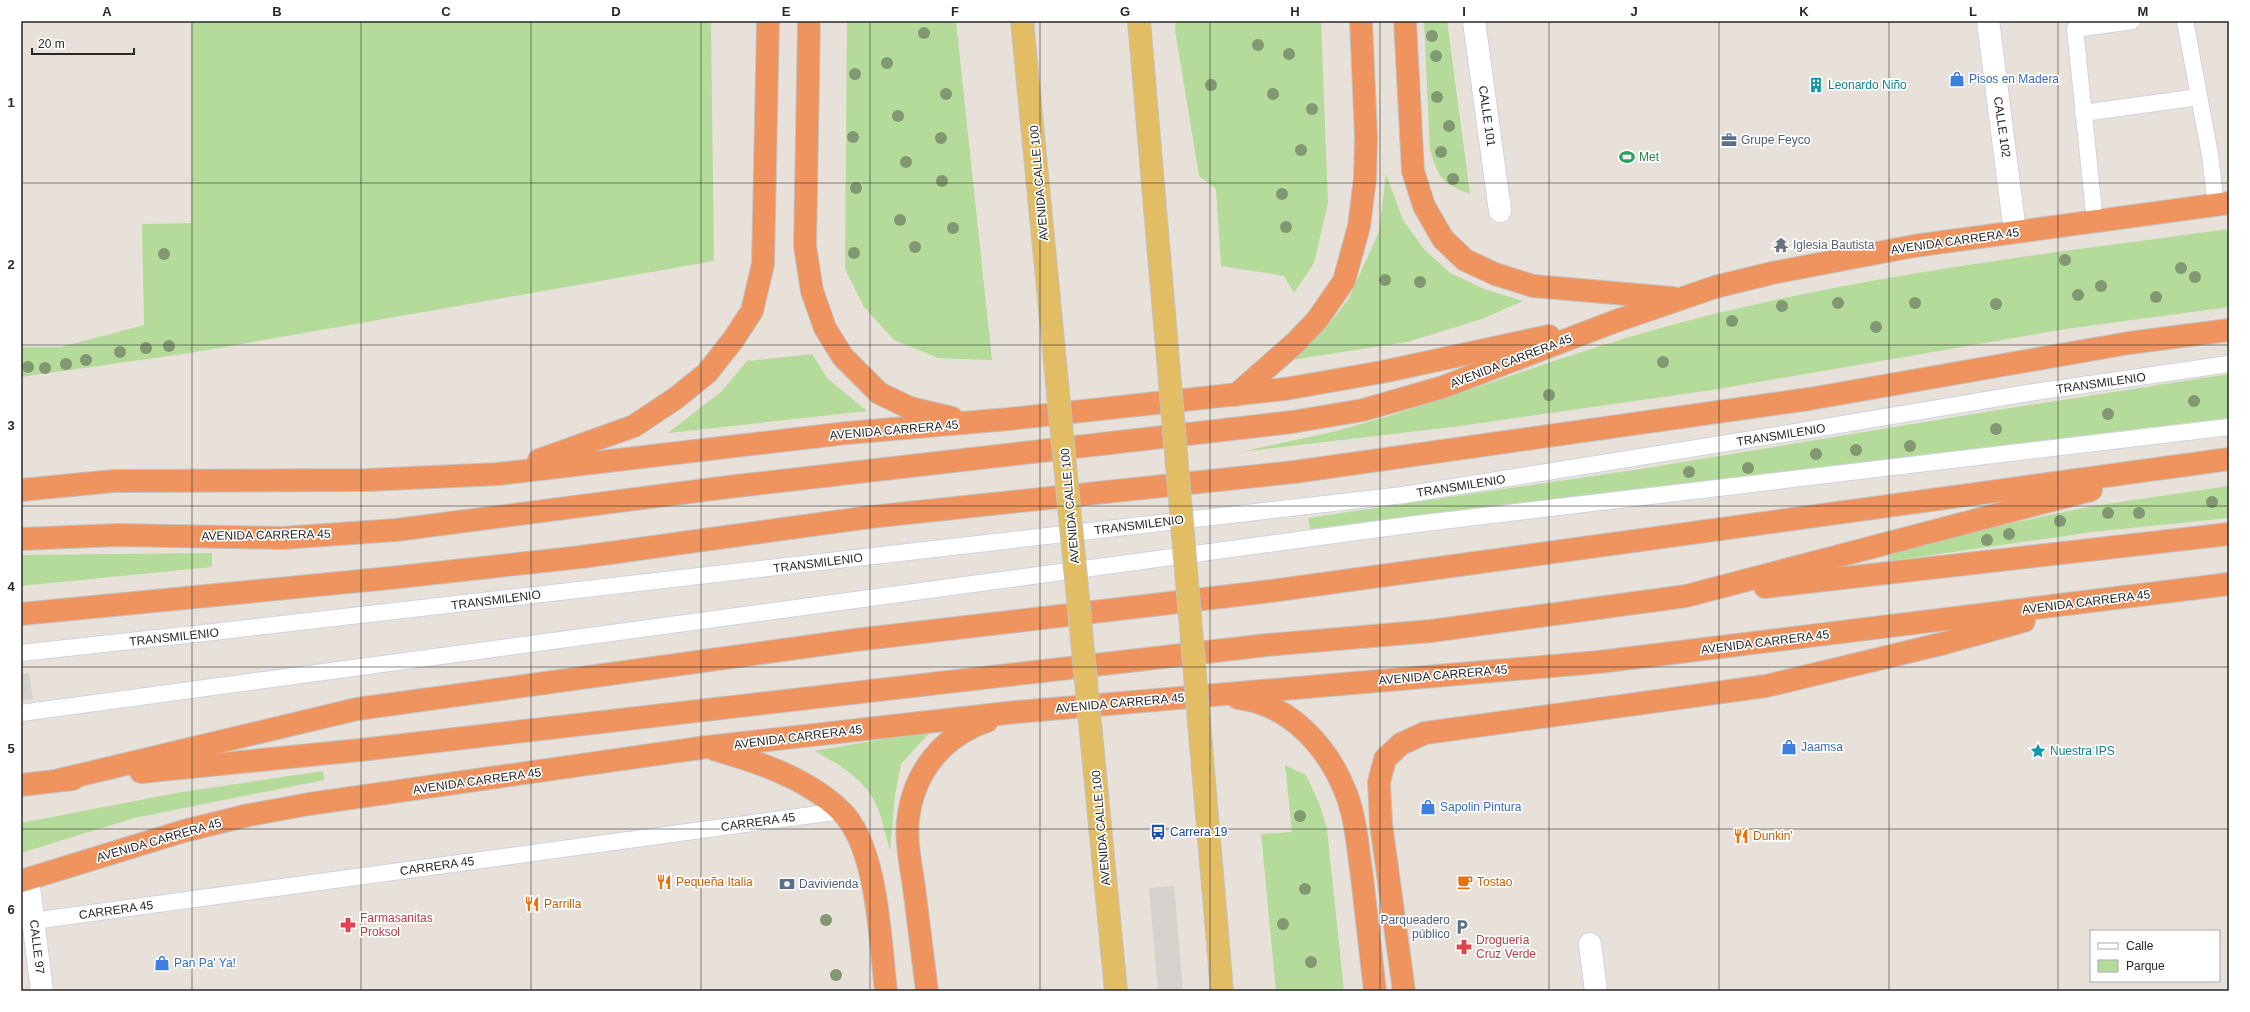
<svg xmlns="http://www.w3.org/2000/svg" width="2250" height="1012" font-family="Arial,sans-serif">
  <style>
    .green { fill: #b4db9a }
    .plaza { fill: #d5d1cc }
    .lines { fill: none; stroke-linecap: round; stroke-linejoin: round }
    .lane-casing { stroke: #cfd3df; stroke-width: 18 }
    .street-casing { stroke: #cfd3df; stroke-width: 24 }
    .highway-casing { stroke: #c3c3c3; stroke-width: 24 }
    .lane { stroke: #fff; stroke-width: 16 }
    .street { stroke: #fff; stroke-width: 22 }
    .highway { stroke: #ef945e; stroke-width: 22 }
    .primary-bridge-casing { stroke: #c3c3c3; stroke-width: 24; stroke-linecap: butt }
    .primary-bridge { stroke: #e3bd64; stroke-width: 22 }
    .tree { fill: #829873 }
    .grid { fill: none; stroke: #272727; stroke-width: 1; stroke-opacity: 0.55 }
    .labels { text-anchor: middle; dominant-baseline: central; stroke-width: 3.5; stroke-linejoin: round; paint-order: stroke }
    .shop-label { font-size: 12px; fill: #366cbe; stroke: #fff; text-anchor: start }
    .culture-label { font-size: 12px; fill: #0d838f; stroke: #fff; text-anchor: start }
    .street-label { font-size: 12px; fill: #272727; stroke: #fff }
    .service-label { font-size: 12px; fill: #4e5e75; stroke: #fff; text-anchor: start }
    .leisure-label { font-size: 12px; fill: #27864d; stroke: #fff; text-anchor: start }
    .worship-label { font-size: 12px; fill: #5b616d; stroke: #fff; text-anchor: start }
    .transit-label { font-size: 12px; fill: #164399; stroke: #fff; text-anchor: start }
    .food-label { font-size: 12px; fill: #c56008; stroke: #fff; text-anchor: start }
    .health-label { font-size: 12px; fill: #be3a42; stroke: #fff; text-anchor: start }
    .neatline { fill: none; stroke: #272727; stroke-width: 1.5 }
    .grid-label { font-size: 13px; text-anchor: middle; font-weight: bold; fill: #272727 }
  </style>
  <rect width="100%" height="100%" fill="#e8e1d9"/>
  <g class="green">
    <polygon points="191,21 711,21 714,261 190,353 21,377 21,347 61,347 144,325 142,224 191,223"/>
    <polygon points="847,21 956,21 992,360 938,358 894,340 864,307 845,269"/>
    <polygon points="1176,21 1321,21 1328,203 1314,263 1294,293 1284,276 1221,266 1216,189 1199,176 1175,30"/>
    <path d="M1424,21h23l23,173c-29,-11 -31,-15 -40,-44z"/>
    <polygon points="1386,174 1403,220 1424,249 1450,273 1484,289 1523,301 1482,319 1407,342 1291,360 1325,329 1348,300 1379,232"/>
    <path d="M2229,229v78l-163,22 -354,61 -252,36 -219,26c37,-9 74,-15 110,-25 103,-29 203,-69 306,-98 187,-52 380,-74 572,-100z"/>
    <polygon points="812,354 828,379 867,411 668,433 722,391 747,361"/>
    <polygon points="2229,374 2229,418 1310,529 1308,518 1647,468 2004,409"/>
    <polygon points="2229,486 2229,518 2092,532 1891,561 1888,549 2093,506"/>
    <polygon points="212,553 212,567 21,586 21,555"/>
    <path d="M931,731l-30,33 -6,31 -5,55c-5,-16 -8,-34 -15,-48 -13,-25 -38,-39 -61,-51z"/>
    <polygon points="1285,765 1306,775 1319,803 1327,829 1344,991 1276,991 1261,834 1292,832"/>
    <polygon points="323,771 324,780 134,818 21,853 21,823 176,793"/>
  </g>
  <g class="plaza">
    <polygon points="29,673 33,699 21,700 21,674"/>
    <polygon points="1174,886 1183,991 1158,991 1149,888"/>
  </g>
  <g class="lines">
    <defs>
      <g id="lane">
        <polyline points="2185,21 2210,155 2216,205"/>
        <polyline points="2083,113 2199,97"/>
        <polyline points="2095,222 2075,29 2132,21"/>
        <polyline points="21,653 213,632 1403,495 1808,430 2028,393 2229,364"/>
        <polyline points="21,713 1416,524 2229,427"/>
        <polyline points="33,921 841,811"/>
      </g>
      <g id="street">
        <polyline points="1474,21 1500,211"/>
        <polyline points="1988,21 2015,232"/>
        <polyline points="28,879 42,991"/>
        <polyline points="1590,944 1596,991"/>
      </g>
      <g id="highway">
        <polyline points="809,21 805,246 812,291 825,328 843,357 879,393 910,408 952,418"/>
        <polyline points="1405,21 1413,171 1424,206 1443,239 1465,260 1495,274 1533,286 1673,298"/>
        <polyline points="1236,395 1295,343 1317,320 1344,281 1359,226 1365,179 1366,137 1361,21"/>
        <polyline points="539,460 634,426 676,398 707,373 733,340 752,311 763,264 768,21"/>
        <polyline points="21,490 114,481 367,480 498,474 847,433 1009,419 1285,389 1382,372 1549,336"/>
        <polyline points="21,539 117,535 282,538 396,530 728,487 1292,422 1363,410 1443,387 1616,321 1715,287 1772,273 1914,246 2229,203"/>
        <polyline points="1765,587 2229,534"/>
        <polyline points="21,614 390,578 581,557 870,517 1294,472 1809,399 2129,343 2229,330"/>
        <path d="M1238,698c52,6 90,49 108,95 10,26 12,56 16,84 4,38 9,76 13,114"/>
        <path d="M716,750c43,12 92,29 125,61 37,36 39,130 45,180"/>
        <polyline points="141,772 360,750 1267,645 1431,631 1686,596 2091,490"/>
        <polyline points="59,780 357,709 855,640 1263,592 2229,459"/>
        <polyline points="21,785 73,779"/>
        <polyline points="21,881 184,831 249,815 309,804 707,747 1016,712 1599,662 2229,584"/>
        <path d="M927,991c-4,-32 -8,-64 -12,-96 -3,-26 -11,-56 -6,-82 7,-44 36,-78 78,-92"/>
        <polyline points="1404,991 1381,824 1379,782 1385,759 1401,744 1425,733 1766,686 1945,643 2024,621"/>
      </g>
    </defs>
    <use href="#lane" class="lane-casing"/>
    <use href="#street" class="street-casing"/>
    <use href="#highway" class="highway-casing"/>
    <use href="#lane" class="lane"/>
    <use href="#street" class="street"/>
    <use href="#highway" class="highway"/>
    <defs>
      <g id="primary-bridge">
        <polyline points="1022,21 1116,991"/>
        <polyline points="1139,21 1222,991"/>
      </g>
    </defs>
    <use href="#primary-bridge" class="primary-bridge-casing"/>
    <use href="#primary-bridge" class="primary-bridge"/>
  </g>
  <g class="tree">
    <circle cx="924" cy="33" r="6"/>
    <circle cx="1432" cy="36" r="6"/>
    <circle cx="1258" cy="45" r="6"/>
    <circle cx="1289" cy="54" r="6"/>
    <circle cx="1436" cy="56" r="6"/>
    <circle cx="887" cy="63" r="6"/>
    <circle cx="855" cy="74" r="6"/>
    <circle cx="1211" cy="85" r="6"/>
    <circle cx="946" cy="94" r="6"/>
    <circle cx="1273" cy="94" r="6"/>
    <circle cx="1437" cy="97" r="6"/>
    <circle cx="1312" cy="109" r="6"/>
    <circle cx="898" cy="116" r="6"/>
    <circle cx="1449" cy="126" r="6"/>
    <circle cx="853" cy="137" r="6"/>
    <circle cx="941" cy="138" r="6"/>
    <circle cx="1301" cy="150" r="6"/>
    <circle cx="1441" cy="152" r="6"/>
    <circle cx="906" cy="162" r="6"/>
    <circle cx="1453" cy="179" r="6"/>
    <circle cx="942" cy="181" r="6"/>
    <circle cx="856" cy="188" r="6"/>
    <circle cx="1282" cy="194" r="6"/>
    <circle cx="900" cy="220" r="6"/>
    <circle cx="1286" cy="227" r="6"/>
    <circle cx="953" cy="228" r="6"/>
    <circle cx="915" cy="247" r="6"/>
    <circle cx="854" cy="253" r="6"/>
    <circle cx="164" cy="254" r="6"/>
    <circle cx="2065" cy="260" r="6"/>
    <circle cx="2181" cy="268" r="6"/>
    <circle cx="2195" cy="277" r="6"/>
    <circle cx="1385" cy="280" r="6"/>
    <circle cx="1420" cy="282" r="6"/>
    <circle cx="2101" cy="286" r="6"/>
    <circle cx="2078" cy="295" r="6"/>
    <circle cx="2156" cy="297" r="6"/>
    <circle cx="1838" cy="303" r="6"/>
    <circle cx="1915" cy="303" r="6"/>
    <circle cx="1996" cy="304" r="6"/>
    <circle cx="1782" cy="306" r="6"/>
    <circle cx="1732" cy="321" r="6"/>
    <circle cx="1876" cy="327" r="6"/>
    <circle cx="169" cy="346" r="6"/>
    <circle cx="146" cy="348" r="6"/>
    <circle cx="120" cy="352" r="6"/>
    <circle cx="86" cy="360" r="6"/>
    <circle cx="1663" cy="362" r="6"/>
    <circle cx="66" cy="364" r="6"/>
    <circle cx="28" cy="367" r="6"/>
    <circle cx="45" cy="368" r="6"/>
    <circle cx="1549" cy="395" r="6"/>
    <circle cx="2194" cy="401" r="6"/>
    <circle cx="2108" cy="414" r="6"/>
    <circle cx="1996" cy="429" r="6"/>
    <circle cx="1910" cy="446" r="6"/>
    <circle cx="1856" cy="450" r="6"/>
    <circle cx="1816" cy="454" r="6"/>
    <circle cx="1748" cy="468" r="6"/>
    <circle cx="1689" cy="472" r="6"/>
    <circle cx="2212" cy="502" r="6"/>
    <circle cx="2108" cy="513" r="6"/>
    <circle cx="2139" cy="513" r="6"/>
    <circle cx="2060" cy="521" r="6"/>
    <circle cx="2009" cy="534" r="6"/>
    <circle cx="1987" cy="540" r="6"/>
    <circle cx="1300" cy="816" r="6"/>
    <circle cx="1305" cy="889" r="6"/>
    <circle cx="826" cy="920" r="6"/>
    <circle cx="1283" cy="924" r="6"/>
    <circle cx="1311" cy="962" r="6"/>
    <circle cx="836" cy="975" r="6"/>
  </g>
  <path class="grid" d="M192,21v970M361,21v970M531,21v970M701,21v970M870,21v970M1040,21v970M1210,21v970M1380,21v970M1549,21v970M1719,21v970M1889,21v970M2058,21v970M21,183h2208M21,345h2208M21,506h2208M21,667h2208M21,829h2208"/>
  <defs>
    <symbol id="shop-bare" viewBox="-9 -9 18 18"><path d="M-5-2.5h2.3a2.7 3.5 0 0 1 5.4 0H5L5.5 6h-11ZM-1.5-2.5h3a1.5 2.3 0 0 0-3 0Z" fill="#3f7fe0" stroke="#fff" stroke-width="2.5" paint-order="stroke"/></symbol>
    <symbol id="building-bare" viewBox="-9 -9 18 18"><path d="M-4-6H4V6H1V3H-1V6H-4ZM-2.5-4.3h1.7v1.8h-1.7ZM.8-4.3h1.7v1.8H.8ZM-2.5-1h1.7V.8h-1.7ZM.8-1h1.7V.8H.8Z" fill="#0f9aa8" stroke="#fff" stroke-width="2.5" paint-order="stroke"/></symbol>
    <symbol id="office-bare" viewBox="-9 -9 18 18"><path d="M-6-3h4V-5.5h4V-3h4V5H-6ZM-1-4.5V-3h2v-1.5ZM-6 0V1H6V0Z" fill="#5c6f8a" stroke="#fff" stroke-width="2.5" paint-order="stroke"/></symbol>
    <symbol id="stadium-bare" viewBox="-9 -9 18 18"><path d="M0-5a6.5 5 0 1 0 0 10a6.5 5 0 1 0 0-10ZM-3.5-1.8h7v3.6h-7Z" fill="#2e9e5b" stroke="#fff" stroke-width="2.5" paint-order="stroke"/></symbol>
    <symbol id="temple-bare" viewBox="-9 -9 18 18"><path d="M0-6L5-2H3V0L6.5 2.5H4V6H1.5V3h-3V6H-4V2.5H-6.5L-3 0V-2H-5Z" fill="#6b7280" stroke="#fff" stroke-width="2.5" paint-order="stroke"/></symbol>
    <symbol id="sight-bare" viewBox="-9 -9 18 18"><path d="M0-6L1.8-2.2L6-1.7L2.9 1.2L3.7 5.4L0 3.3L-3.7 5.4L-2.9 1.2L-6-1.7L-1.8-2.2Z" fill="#0f9aa8" stroke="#fff" stroke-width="2.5" paint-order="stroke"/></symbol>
    <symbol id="bus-bare" viewBox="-9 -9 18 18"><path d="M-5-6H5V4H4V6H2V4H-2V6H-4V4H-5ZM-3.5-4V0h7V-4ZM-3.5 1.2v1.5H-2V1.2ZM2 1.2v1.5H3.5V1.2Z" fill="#1a4fb4" stroke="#fff" stroke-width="2.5" paint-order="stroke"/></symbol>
    <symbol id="restaurant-bare" viewBox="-9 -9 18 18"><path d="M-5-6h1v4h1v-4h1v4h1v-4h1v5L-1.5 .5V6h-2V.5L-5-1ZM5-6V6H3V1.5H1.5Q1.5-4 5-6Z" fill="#e8710a" stroke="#fff" stroke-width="2.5" paint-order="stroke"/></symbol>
    <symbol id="cafe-bare" viewBox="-9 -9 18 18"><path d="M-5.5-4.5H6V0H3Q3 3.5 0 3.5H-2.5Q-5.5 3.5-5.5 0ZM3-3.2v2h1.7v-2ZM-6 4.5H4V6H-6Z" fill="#e8710a" stroke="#fff" stroke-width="2.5" paint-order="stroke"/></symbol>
    <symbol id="bank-bare" viewBox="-9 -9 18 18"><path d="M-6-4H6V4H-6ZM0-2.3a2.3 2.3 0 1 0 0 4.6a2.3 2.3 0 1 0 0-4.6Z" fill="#5c6f8a" stroke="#fff" stroke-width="2.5" paint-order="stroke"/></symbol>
    <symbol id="pharmacy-bare" viewBox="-9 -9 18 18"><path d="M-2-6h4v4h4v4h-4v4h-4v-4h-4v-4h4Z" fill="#e0444e" stroke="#fff" stroke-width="2.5" paint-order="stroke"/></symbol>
    <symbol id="parking-bare" viewBox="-9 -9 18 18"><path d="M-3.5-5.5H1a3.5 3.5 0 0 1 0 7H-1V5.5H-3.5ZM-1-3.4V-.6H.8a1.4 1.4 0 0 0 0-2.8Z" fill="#5c6f8a" stroke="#fff" stroke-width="2.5" paint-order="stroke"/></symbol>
  </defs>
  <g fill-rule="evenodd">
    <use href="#shop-bare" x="1946" y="68" width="22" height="22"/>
    <use href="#building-bare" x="1805" y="74" width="22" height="22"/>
    <use href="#office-bare" x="1718" y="129" width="22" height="22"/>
    <use href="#stadium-bare" x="1616" y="146" width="22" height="22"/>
    <use href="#temple-bare" x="1770" y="234" width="22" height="22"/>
    <use href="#shop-bare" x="1778" y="736" width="22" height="22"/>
    <use href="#sight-bare" x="2027" y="740" width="22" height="22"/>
    <use href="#shop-bare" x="1417" y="796" width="22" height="22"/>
    <use href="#bus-bare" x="1147" y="821" width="22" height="22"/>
    <use href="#restaurant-bare" x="1730" y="825" width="22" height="22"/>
    <use href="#restaurant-bare" x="653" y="871" width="22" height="22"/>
    <use href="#cafe-bare" x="1454" y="871" width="22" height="22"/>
    <use href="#bank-bare" x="776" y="873" width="22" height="22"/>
    <use href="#restaurant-bare" x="521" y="893" width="22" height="22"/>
    <use href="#pharmacy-bare" x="337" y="914" width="22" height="22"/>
    <use href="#parking-bare" x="1451" y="916" width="22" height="22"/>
    <use href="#pharmacy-bare" x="1453" y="936" width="22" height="22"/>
    <use href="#shop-bare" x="151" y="952" width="22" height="22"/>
  </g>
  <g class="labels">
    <g class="shop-label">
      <text x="1969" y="79">Pisos en Madera</text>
      <text x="1801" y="747">Jaamsa</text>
      <text x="1440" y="807">Sapolin Pintura</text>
      <text x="174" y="963">Pan Pa' Ya!</text>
    </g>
    <g class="culture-label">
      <text x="1828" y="85">Leonardo Niño</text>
      <text x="2050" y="751">Nuestra IPS</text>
    </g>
    <g class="street-label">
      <text transform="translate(1487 116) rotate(82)">CALLE 101</text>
      <text transform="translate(2002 127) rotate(82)">CALLE 102</text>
      <text transform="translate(1039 183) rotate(-95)">AVENIDA CALLE 100</text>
      <text transform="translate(1955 241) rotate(-8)">AVENIDA CARRERA 45</text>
      <text transform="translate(1511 361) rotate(-21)">AVENIDA CARRERA 45</text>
      <text transform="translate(2101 383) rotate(-8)">TRANSMILENIO</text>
      <text transform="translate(894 430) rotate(-5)">AVENIDA CARRERA 45</text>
      <text transform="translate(1781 435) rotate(-9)">TRANSMILENIO</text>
      <text transform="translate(1461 486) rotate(-9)">TRANSMILENIO</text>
      <text transform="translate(1070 506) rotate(-95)">AVENIDA CALLE 100</text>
      <text transform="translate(1139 525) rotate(-7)">TRANSMILENIO</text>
      <text transform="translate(266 535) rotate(-1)">AVENIDA CARRERA 45</text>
      <text transform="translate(818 563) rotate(-7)">TRANSMILENIO</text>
      <text transform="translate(496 600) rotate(-7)">TRANSMILENIO</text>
      <text transform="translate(2086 602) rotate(-7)">AVENIDA CARRERA 45</text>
      <text transform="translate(174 637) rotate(-6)">TRANSMILENIO</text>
      <text transform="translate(1765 642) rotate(-7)">AVENIDA CARRERA 45</text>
      <text transform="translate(1443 675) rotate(-5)">AVENIDA CARRERA 45</text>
      <text transform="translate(1120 703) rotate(-5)">AVENIDA CARRERA 45</text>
      <text transform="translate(798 737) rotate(-7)">AVENIDA CARRERA 45</text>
      <text transform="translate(477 781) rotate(-8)">AVENIDA CARRERA 45</text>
      <text transform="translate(758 822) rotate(-8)">CARRERA 45</text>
      <text transform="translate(1101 828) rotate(-95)">AVENIDA CALLE 100</text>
      <text transform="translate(159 840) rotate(-16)">AVENIDA CARRERA 45</text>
      <text transform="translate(437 866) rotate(-8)">CARRERA 45</text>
      <text transform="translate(116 910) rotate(-8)">CARRERA 45</text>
      <text transform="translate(37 947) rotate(83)">CALLE 97</text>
    </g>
    <g class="service-label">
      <text x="1741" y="140">Grupe Feyco</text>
      <text x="799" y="884">Davivienda</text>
      <text x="1450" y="920" text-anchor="end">Parqueadero<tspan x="1450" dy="14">público</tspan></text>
    </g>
    <g class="leisure-label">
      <text x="1639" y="157">Met</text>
    </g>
    <g class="worship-label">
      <text x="1793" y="245">Iglesia Bautista</text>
    </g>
    <g class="transit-label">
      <text x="1170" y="832">Carrera 19</text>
    </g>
    <g class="food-label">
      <text x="1753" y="836">Dunkin'</text>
      <text x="676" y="882">Pequeña Italia</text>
      <text x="1477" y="882">Tostao</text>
      <text x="544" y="904">Parrilla</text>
    </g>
    <g class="health-label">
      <text x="360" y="918">Farmasanitas<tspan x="360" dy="14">Proksol</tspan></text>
      <text x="1476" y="940">Droguería<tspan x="1476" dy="14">Cruz Verde</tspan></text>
    </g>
  </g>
  <rect width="2250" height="1012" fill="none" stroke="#ffffff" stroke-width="44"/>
  <rect x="2090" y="930" width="130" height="52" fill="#ffffff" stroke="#a9a9a9"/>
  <rect x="2098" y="943" width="20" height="6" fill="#ffffff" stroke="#a9a9a9"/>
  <text x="2126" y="950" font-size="12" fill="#272727">Calle</text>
  <rect x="2098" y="960" width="20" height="12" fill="#b4db9a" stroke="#a9a9a9"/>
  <text x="2126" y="970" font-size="12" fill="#272727">Parque</text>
  <path d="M32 48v6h102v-6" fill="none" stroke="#272727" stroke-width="2"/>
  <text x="38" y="48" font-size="12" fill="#272727" stroke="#ffffff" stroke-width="3" paint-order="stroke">20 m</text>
  <rect x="22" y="22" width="2206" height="968" class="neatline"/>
  <g class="grid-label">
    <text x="107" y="16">A</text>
    <text x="277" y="16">B</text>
    <text x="446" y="16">C</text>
    <text x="616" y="16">D</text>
    <text x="786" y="16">E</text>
    <text x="955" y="16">F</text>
    <text x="1125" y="16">G</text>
    <text x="1295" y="16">H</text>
    <text x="1464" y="16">I</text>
    <text x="1634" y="16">J</text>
    <text x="1804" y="16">K</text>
    <text x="1973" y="16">L</text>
    <text x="2143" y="16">M</text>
    <text x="11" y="107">1</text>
    <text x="11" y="269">2</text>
    <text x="11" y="430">3</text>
    <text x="11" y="591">4</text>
    <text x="11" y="753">5</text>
    <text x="11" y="914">6</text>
  </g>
</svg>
